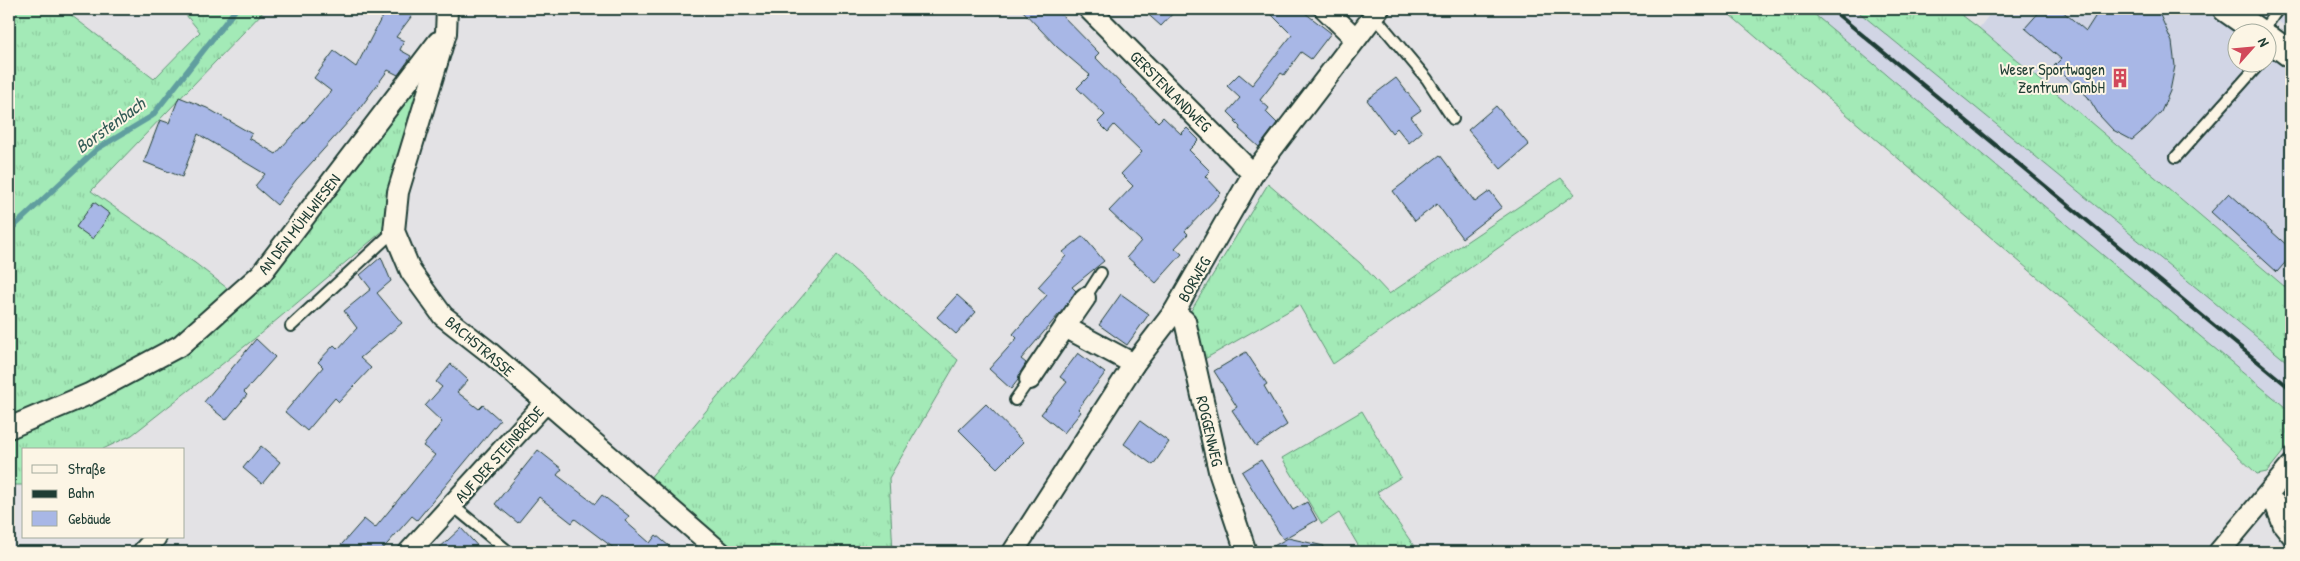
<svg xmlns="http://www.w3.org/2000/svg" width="2300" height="561" font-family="'Patrick Hand',sans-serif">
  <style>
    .built { fill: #d1d5e5 }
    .industrial { fill: url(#industrial-grid) }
    .grass { fill: url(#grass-tufts); stroke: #619476 }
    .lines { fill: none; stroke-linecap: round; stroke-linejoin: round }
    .stream { stroke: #619e9f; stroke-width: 5.5 }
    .building { fill: #a8b7e6; stroke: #1f3d34 }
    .service-casing { stroke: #1f3d34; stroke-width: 14 }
    .minor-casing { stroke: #1f3d34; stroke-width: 24 }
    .tertiary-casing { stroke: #1f3d34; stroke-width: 29 }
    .service { stroke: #fcf5e5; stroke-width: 10 }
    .minor { stroke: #fcf5e5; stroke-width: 20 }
    .tertiary { stroke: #fcf5e5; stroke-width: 25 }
    .rail { stroke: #1f3d34; stroke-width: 4 }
    .labels { text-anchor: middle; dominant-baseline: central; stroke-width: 4; stroke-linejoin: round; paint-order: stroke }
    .poi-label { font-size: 16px; fill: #1f3d34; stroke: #fcf5e5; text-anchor: end }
    .street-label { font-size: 16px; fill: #1f3d34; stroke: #fcf5e5 }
    .water-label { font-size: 18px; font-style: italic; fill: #355d58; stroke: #fcf5e5 }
  </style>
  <defs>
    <pattern id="industrial-grid" width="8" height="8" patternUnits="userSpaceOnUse" patternTransform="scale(1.25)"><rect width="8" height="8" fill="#d1d5e5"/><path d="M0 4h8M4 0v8" fill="none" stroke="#b3b8c5"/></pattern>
    <pattern id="grass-tufts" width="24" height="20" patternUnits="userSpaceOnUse" patternTransform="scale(1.25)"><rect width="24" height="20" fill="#a3eab7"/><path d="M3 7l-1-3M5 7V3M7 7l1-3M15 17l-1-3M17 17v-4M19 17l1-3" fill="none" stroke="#8cca9e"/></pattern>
  </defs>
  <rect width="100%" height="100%" fill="#e3e2e5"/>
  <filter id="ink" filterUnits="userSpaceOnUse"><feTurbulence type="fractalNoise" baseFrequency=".02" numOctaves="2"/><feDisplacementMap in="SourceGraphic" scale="10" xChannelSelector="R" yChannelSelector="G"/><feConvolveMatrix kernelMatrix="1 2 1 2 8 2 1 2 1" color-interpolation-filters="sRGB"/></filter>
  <g filter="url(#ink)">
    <g class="built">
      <polygon points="1808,9 1855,9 2291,365 2291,412"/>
      <polygon points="1994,9 2204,9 2237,33 2238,62 2268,62 2268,54 2291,71 2291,277 2285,286 1979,28"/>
    </g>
    <polygon class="industrial" points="2260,9 2291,9 2291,30"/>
    <g class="grass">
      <polygon points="9,9 63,9 154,79 200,32 181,9 266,9 91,191 195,263 241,299 440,48 390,225 254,339 132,435 101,450 24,450 24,485 9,485"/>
      <polygon points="1723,9 1808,9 2291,412 2291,442 2267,472 2257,474 2164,385"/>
      <polygon points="1855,9 1954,9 1979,28 2291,292 2291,365"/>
      <polygon points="1561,178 1575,194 1333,364 1299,305 1203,360 1189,314 1268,184 1360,263 1389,294"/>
      <polygon points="837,255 958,360 889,478 893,552 737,552 648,480"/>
      <polygon points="1362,411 1401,477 1377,492 1418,552 1362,552 1339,513 1322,524 1282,458"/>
    </g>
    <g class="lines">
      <polyline class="stream" points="9,231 97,149 152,116 236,9"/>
    </g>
    <g class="building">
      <polygon points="386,9 417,9 396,37 404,41 400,50 411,56 408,61 398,75 388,70 358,111 296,180 277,205 255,186 265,174 198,134 182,177 144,162 160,120 169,123 179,97 207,108 252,134 249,138 276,154 331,91 314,78 334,51 356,67"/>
      <polygon points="1021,9 1056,9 1099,53 1095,57 1158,122 1163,117 1181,134 1187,128 1199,140 1189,150 1210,171 1205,176 1221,193 1185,231 1188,234 1175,248 1182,254 1156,283 1127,257 1141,241 1109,211 1133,186 1121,174 1142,152 1114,125 1108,132 1098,122 1105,115 1077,88 1090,75 1057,47"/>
      <polygon points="1142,9 1177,9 1161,26"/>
      <polygon points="1266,9 1300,9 1331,33 1311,59 1301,52 1284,75 1281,73 1260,100 1269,108 1266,112 1277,123 1259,147 1239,129 1240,127 1235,122 1237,121 1228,112 1240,98 1227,86 1239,74 1252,85 1292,35"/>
      <polygon points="2042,9 2060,9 2086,31 2100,9 2154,9 2160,15 2172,42 2175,66 2170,91 2161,112 2147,127 2132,140 2113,130 2099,115 2088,97 2054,66 2061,59 2025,28"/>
      <polygon points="1396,78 1421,110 1411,117 1422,132 1409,143 1397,128 1392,133 1367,100"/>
      <polygon points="1496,106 1529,145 1501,169 1468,130"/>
      <polygon points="1440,155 1475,202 1490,191 1502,207 1462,238 1437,204 1415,221 1393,191"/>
      <polygon points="2229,193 2291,249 2291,256 2277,272 2211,212"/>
      <polygon points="94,202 110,214 93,239 76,227"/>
      <polygon points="1083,236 1104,261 1072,287 1076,291 1065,307 1021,359 1026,363 1020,373 1018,380 1011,389 989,369 1017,338 1013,334 1047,295 1038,287 1066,256 1063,252"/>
      <polygon points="381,257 391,281 377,293 402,323 360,358 371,368 339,402 335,398 307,431 285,412 323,367 318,362 334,345 338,349 357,328 344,311 371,289 360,275"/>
      <polygon points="1121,294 1149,314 1127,345 1099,325"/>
      <polygon points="957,295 976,312 956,334 937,317"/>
      <polygon points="256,339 275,357 244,392 247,395 226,420 204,402"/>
      <polygon points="1246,352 1267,384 1264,386 1287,425 1256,446 1232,410 1237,407 1214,371"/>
      <polygon points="1078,353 1105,373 1078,409 1081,412 1064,433 1041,414 1067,382 1060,377"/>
      <polygon points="451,364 468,380 457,392 479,409 483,405 500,420 417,520 412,516 380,552 335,552 364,519 375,528 435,455 423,446 442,422 425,406 442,387 436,382"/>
      <polygon points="986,404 1023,442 997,468 959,430"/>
      <polygon points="1140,421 1169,442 1153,465 1124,444"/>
      <polygon points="261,446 280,462 262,484 243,468"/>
      <polygon points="538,450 562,469 557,475 595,504 602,495 629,516 625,521 650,543 656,535 676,552 619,552 575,519 572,523 539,497 518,523 495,504"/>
      <polygon points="1261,460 1293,510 1307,502 1317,520 1283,539 1242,472"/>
      <polygon points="461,528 483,552 435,552"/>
      <polygon points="1288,538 1324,546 1323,552 1263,552"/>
    </g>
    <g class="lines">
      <defs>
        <g id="service">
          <polyline points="1375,17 1427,79 1453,119"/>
          <polyline points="2262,32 2278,9"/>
          <polyline points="2176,157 2261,62"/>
          <polyline points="1085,298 1101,273"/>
          <polyline points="291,326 394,231"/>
          <polyline points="1015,400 1030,379"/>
          <polyline points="2270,504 2279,527 2291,542"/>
          <polyline points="452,505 509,552"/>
        </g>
        <g id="minor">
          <polyline points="447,9 446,33 398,192 394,231 411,272 443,316 489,352 720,552"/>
          <polyline points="1089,9 1253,174"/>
          <polyline points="1325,9 1356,39"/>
          <polyline points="1085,298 1065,327 1134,364"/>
          <polyline points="1174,312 1185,321 1220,475 1246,552"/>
          <polyline points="1030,379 1065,327"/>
          <polyline points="9,428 89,394 181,345 261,274 438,42"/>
          <polyline points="2267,496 2291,518"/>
          <polyline points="143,552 156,537"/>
          <polyline points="409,552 546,402"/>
          <polyline points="1013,552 1134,364 1174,312 1253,174 1379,9"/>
          <polyline points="2219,552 2291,466"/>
        </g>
        <g id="tertiary">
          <polyline points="2226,9 2259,32"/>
          <polyline points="2268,38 2291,55"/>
        </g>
      </defs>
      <use href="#service" class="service-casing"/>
      <use href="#minor" class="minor-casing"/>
      <use href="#tertiary" class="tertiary-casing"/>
      <use href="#service" class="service"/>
      <use href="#minor" class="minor"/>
      <use href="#tertiary" class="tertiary"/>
      <polyline class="rail" points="1831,9 2291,389"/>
    </g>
  </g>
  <defs>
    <symbol id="building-bare" viewBox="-9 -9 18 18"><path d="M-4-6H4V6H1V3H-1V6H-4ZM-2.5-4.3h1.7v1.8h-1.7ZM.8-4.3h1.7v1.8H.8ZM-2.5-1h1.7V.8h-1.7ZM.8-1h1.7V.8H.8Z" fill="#d1495b" stroke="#fcf5e5" stroke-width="2.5" paint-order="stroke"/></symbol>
  </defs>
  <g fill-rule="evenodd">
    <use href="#building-bare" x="2106" y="64" width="28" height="28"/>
  </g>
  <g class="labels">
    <g class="poi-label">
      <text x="2105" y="69">Weser Sportwagen<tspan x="2105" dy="18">Zentrum GmbH</tspan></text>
    </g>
    <g class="street-label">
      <text transform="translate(1171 91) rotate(45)">GERSTENLANDWEG</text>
      <text transform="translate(299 224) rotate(-52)">AN DEN MÜHLWIESEN</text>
      <text transform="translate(1194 279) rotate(-60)">BORWEG</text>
      <text transform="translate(480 346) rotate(40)">BACHSTRASSE</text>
      <text transform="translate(1210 431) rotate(77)">ROGGENWEG</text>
      <text transform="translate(499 454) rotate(-48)">AUF DER STEINBREDE</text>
    </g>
    <g class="water-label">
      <text transform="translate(110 125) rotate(-36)">Borstenbach</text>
    </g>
  </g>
  <rect width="2300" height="561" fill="none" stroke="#fcf5e5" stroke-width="30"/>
  <rect x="15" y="15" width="2270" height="531" fill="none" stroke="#1f3d34" stroke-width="2" filter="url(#ink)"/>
  <rect x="22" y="448" width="162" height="90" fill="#fcf5e5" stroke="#a4ab9e"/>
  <rect x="32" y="465" width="25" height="8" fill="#fcf5e5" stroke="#a4ab9e"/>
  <text x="68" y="474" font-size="15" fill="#1f3d34">Straße</text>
  <rect x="32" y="490" width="25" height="8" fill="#1f3d34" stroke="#a4ab9e"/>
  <text x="68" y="498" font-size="15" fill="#1f3d34">Bahn</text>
  <rect x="32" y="511" width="25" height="15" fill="#a8b7e6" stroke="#a4ab9e"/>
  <text x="68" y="524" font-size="15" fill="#1f3d34">Gebäude</text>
  <g transform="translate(2252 48) rotate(63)"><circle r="24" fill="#fcf5e5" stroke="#a4ab9e"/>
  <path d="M0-4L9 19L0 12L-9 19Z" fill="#d1495b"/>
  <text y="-8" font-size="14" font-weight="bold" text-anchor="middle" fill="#1f3d34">N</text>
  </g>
</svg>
